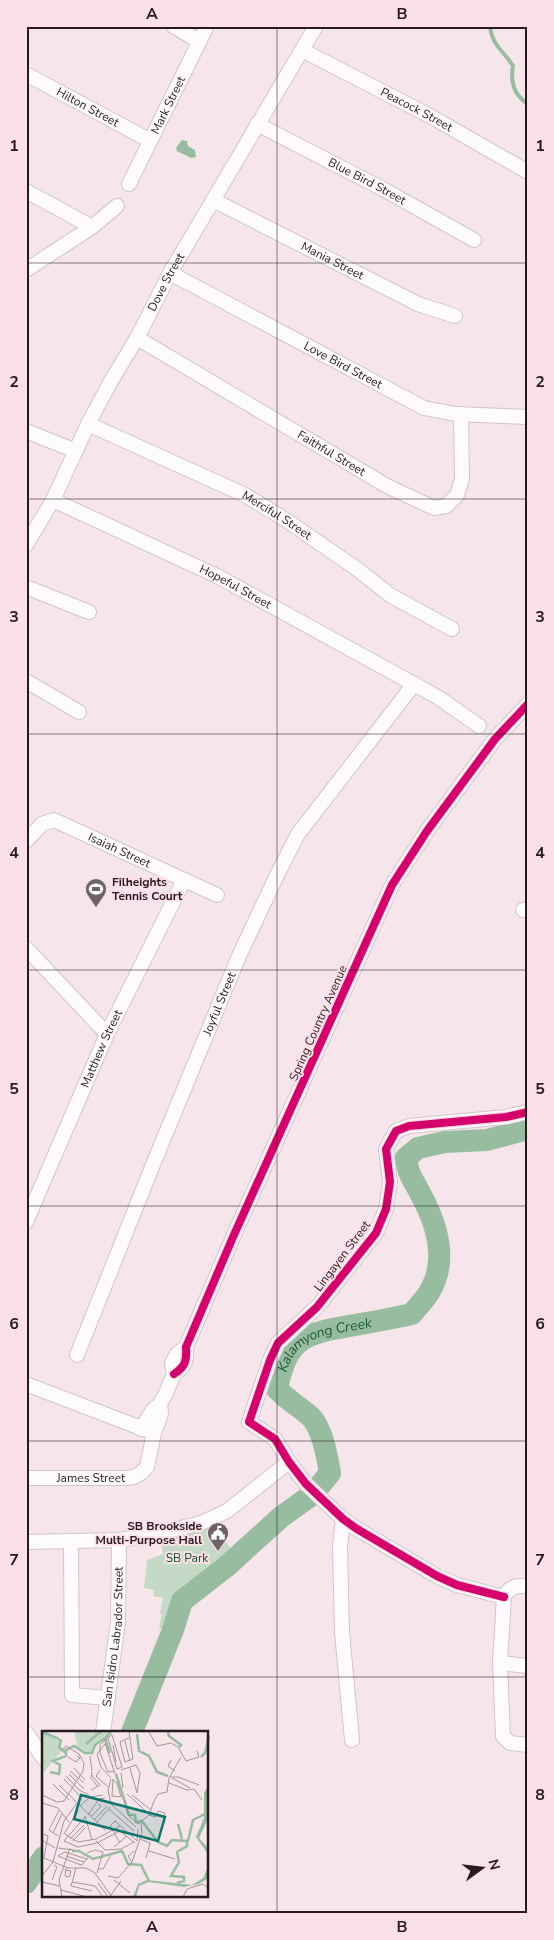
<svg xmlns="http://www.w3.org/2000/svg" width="554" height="1940" font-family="'Nunito Sans',sans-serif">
	<rect width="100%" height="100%" fill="#f6e6eb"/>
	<path fill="#c4dac7" d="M217 1527 233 1553 187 1588 176 1602 167 1630 159 1628 162 1614H160L163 1598 153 1596 154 1590 144 1588 147 1560 163 1554 161 1541 187 1533Z"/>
	<path fill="#98bc9f" d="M182 140 187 141 188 146 195 150 196 157 191 158 177 151 176 148Z"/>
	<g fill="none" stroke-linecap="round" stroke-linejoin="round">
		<path stroke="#98bc9f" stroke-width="4" d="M490 26C492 46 504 51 513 66 510 82 514 95 528 104"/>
		<g stroke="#98bc9f" stroke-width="22">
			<path id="s1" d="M132 1732 173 1630 182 1601 227 1566 281 1517 313 1494 330 1473C327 1457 323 1430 311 1417 300 1407 287 1400 277 1389 287 1336 307 1333 355 1325 374 1322 393 1318 412 1314 418 1306 427 1298 431 1289 448 1258 436 1222 420 1193 413 1179 408 1175 406 1158L418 1148 445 1142 487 1140 528 1129"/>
			<path d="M26 1883 44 1857"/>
		</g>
		<g stroke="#d2c5c9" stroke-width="16">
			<g id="minor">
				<path d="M173 26 199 41"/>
				<path id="s2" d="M302 50 430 116 528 172"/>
				<path id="s3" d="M26 74 149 140"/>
				<path id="s4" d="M257 124 383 189 474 240"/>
				<path id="s5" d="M129 184 207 26"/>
				<path d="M26 191 92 227"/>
				<path id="s6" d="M213 200 418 304 455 316"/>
				<path d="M26 270 92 227 117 206"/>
				<path id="s7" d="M170 273 424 408 455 414 528 417"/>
				<path id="s8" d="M137 338 387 486 434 508 446 506 457 495 462 479 461 414"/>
				<path id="s9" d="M88 424 245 495 286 520 357 569 390 595 452 629"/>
				<path d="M26 431 76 451"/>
				<path id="s10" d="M53 500 217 576 414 684 439 698 479 726"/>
				<path id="s11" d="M26 545 53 500 88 424 111 381 137 338 170 273 316 26"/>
				<path d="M26 587 89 612"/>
				<path d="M26 681 79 712"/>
				<path id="s12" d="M26 841 42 824 54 820 217 895"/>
				<path d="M523 910 528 909"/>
				<path d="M26 948 107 1034"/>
				<path id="s13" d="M26 1222 107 1034 184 880"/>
				<path id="s14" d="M77 1355 154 1162 239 956 278 873 298 834 414 684"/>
				<path d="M174 1374C185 1367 187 1361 186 1347L233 1237 392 885 427 831 495 739 528 704"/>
				<path d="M26 1384 154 1433"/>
				<path d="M141 1429 153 1410 160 1404 166 1393 174 1374 172 1363 177 1354 186 1347"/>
				<path id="s15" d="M26 1478H125L134 1477 141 1473 147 1467 154 1433 161 1414 160 1404"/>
				<path d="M343 1519 340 1547 342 1632 352 1740"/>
				<path d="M71 1541 72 1695 108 1698"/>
				<path d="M26 1542 119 1540 151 1535 201 1523 227 1511 289 1462"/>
				<path d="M528 1586C518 1585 508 1587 504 1597L500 1663 503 1736 510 1743 528 1745"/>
				<path d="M504 1597 457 1585 437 1576 357 1529 343 1519 306 1484 289 1462 275 1439 249 1422 270 1360 278 1343 317 1307 376 1233 386 1209 390 1182 386 1149 396 1131 409 1126 506 1117 528 1112"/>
				<path d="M500 1663 528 1666"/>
				<path id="s16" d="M103 1732 118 1622 119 1540"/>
				<path d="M27 1734 44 1759"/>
			</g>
		</g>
		<use href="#minor" stroke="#fefbfc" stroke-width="14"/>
		<g stroke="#fce0e8" stroke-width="11">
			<path id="cycleway" d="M174 1374C185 1367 187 1361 186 1347L233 1237 392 885 427 831 495 739 528 704
				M504 1597 457 1585 437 1576 357 1529 343 1519 306 1484 289 1462 275 1439 249 1422 270 1360 278 1343 317 1307 376 1233 386 1209 390 1182 386 1149 396 1131 409 1126 506 1117 528 1112"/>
		</g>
		<use href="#cycleway" stroke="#d6006c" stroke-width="8"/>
	</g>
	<path fill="none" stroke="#271b1f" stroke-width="1" stroke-opacity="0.55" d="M277 26V1914M26 263H528M26 499H528M26 734H528M26 970H528M26 1206H528M26 1441H528M26 1677H528"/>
	<defs>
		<g id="stadium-pin" transform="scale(1.125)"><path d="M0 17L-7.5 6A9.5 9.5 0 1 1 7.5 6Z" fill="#6f6266" stroke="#fce0e8"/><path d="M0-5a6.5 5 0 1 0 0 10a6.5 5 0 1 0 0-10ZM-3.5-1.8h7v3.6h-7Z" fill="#fff"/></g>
		<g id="civic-pin" transform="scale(1.125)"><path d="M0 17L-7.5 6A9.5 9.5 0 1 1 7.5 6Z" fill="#6f6266" stroke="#fce0e8"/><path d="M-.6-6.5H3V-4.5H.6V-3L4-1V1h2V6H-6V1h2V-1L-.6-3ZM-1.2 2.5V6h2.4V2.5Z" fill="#fff"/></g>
	</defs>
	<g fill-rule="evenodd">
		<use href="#stadium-pin" x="96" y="889"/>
		<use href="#civic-pin" x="218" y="1533"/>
	</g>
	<g text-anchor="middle" stroke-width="4" stroke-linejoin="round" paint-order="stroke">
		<g font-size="12" fill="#271b1f" stroke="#fce0e8">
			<text dy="4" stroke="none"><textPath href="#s5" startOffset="88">Mark Street</textPath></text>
			<text dy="4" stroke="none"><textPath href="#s3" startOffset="70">Hilton Street</textPath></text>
			<text dy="4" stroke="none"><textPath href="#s2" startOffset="129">Peacock Street</textPath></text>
			<text dy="4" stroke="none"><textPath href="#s4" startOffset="124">Blue Bird Street</textPath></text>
			<text dy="4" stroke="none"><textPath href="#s6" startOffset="134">Mania Street</textPath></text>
			<text dy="4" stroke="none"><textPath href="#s11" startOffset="298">Dove Street</textPath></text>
			<text dy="4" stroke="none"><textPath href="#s7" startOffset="196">Love Bird Street</textPath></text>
			<text dy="4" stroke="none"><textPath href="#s8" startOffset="226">Faithful Street</textPath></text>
			<text dy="4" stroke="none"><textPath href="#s9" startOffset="210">Merciful Street</textPath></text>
			<text dy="4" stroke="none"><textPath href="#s10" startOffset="202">Hopeful Street</textPath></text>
			<text dy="4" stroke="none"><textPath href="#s12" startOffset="108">Isaiah Street</textPath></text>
			<text dy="4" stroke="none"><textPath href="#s14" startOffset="379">Joyful Street</textPath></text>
			<text transform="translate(318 1023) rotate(-66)" y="4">Spring Country Avenue</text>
			<text dy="4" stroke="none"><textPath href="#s13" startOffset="189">Matthew Street</textPath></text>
			<text transform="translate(342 1256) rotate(-53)" y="4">Lingayen Street</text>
			<text dy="4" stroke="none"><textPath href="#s15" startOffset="65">James Street</textPath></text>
			<text dy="4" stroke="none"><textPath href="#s16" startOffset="96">San Isidro Labrador Street</textPath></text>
		</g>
		<g font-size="12" font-weight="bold" fill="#271b1f" stroke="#fce0e8" text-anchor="start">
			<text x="112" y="886">Filheights<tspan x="112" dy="14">Tennis Court</tspan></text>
			<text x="202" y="1530" text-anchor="end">SB Brookside<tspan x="202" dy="14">Multi-Purpose Hall</tspan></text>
		</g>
		<g font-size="12" fill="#085028" stroke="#fce0e8">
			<text x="187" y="1562">SB Park</text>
		</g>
		<g font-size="14" font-style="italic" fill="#1a5c34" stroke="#fce0e8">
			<text dy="5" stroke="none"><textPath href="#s1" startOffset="514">Kalamyong Creek</textPath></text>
		</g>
	</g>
	<g transform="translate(42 1731)">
		<rect width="166" height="166" fill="#f6e6eb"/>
		<path d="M0 1 18 11 20 20 1 42ZM33 1H68L52 13 49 22 35 16Z" fill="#c4dac7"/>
		<path d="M166 55V88L157 107 166 117V123L154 106 162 87V62ZM166 136 165 148 157 153 142 156 107 151 97 155 94 166H91L96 153 105 149 150 154 161 147Z" fill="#98bc9f"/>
		<path fill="none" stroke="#98bc9f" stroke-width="2.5" d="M0 1 15 7 19 10 17 16 24 22M126 1 127 5 139 14 137 16M95 3 97 20 107 25 115 41 126 45M44 13 58 1H56M68 22 63 7 69 1M159 26 163 22 167 5M8 41 17 43 18 34 11 30 24 25V19L32 15 43 22H50L53 14 63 7M74 43 82 68M82 68 87 84H93L94 91 100 90 116 111 125 115 130 109 145 110V115L135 121 137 131 129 145 142 146V150L135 152M136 93 140 108M146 110 151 89 163 83M30 120H37L51 128 80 120 86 133 99 134 107 150"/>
		<path fill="none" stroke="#a39599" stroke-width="1" d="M87 1 91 28 83 31 78 11 87 7M107 1 115 15 129 12 136 16 144 30 157 26 155 20M66 7 75 38 80 36 70 4 68 5 58 14V22L66 41 72 40M83 10 88 30M63 12 73 43M63 13 55 23 59 36 69 47M71 14 74 31M21 19 24 15 37 23 42 32 41 40 22 70M48 25 50 40M26 26 34 31 38 27 35 25M129 29 126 35 133 40M32 37 43 49M88 37 95 62M58 39 54 45 66 56M79 39 94 34 98 42 95 62M28 40 42 52M50 41 49 47 56 56M79 42 81 57M27 43 42 58M24 45 37 59 47 64M128 46H136L157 54M130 47 148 57M22 48 38 65M69 48 66 59 69 73 94 96M70 48 71 49 75 52 79 66 70 65 71 49M127 52 145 59 152 58 160 69M11 53 27 69M17 54 64 100M49 59 58 54 49 43M85 63 107 83M0 64 15 71 22 70M90 64 109 79M82 68 86 84 96 93 107 84M0 72 16 77 27 91M38 75 48 66 61 64M67 78 92 100M46 84 57 68 63 67M43 85 50 109M110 85 107 84 112 70 116 63 125 61 127 47 139 26M110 85 114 86 116 80 123 82 122 85M43 86 22 110 36 116 55 112 78 100 93 112M49 86 59 75 56 73M52 89 65 75M74 89 68 95 78 112M73 90 95 110 96 98M55 91 68 76M11 102 20 83M0 103 6 105 2 127 26 137H44L53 142 70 166M22 103 36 80M23 103 36 111 54 108 78 95M16 105 7 99 17 79M28 108 42 94M98 108 108 112 104 127M0 109 13 117M31 110 43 97M54 110 63 119 79 118 92 111M72 116 85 105M16 117 31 119M107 120 133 128M45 122 53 119 61 121 55 142M24 125 42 131M45 128 23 121 16 125 39 134H40L42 131 46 127M11 131 22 90 35 72M90 131 86 125 92 120M34 137 29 155 50 160M56 138H61L69 124M24 139 29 140 27 146 23 145 24 137M0 145 11 131M66 145 76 147 90 131 100 102 99 92M10 149 15 136 12 134M72 149 88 162M0 151 18 155M30 151 53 155 61 166M56 152 66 166M19 159 45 166M68 165 79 150M20 166 17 149 28 117M141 166 145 158 161 153 167 158"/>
		<path fill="#0f766e" fill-opacity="0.15" stroke="#0f766e" stroke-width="2.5" d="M39 64 123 86 116 110 32 88Z"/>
		<rect width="166" height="166" fill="none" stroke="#271b1f" stroke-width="2.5"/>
	</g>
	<rect width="554" height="1940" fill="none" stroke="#fce0e8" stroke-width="55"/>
	<g transform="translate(482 1868) rotate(75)" stroke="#fce0e8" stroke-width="4" paint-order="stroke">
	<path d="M0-4L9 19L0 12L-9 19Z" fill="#271b1f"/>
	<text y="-8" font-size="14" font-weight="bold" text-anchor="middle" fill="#271b1f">N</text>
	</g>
	<rect x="28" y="28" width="498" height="1884" fill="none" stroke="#271b1f" stroke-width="2"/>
	<g font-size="16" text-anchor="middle" font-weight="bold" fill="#271b1f">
		<text x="152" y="19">A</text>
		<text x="402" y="19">B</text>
		<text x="14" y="151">1</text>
		<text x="540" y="151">1</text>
		<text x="14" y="387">2</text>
		<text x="540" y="387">2</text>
		<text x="14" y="622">3</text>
		<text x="540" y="622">3</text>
		<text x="14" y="858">4</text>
		<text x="540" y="858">4</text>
		<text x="14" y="1094">5</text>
		<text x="540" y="1094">5</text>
		<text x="14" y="1329">6</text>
		<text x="540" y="1329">6</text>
		<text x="14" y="1565">7</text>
		<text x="540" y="1565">7</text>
		<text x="14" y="1800">8</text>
		<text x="540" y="1800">8</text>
		<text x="152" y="1932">A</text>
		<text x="402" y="1932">B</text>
	</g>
</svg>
